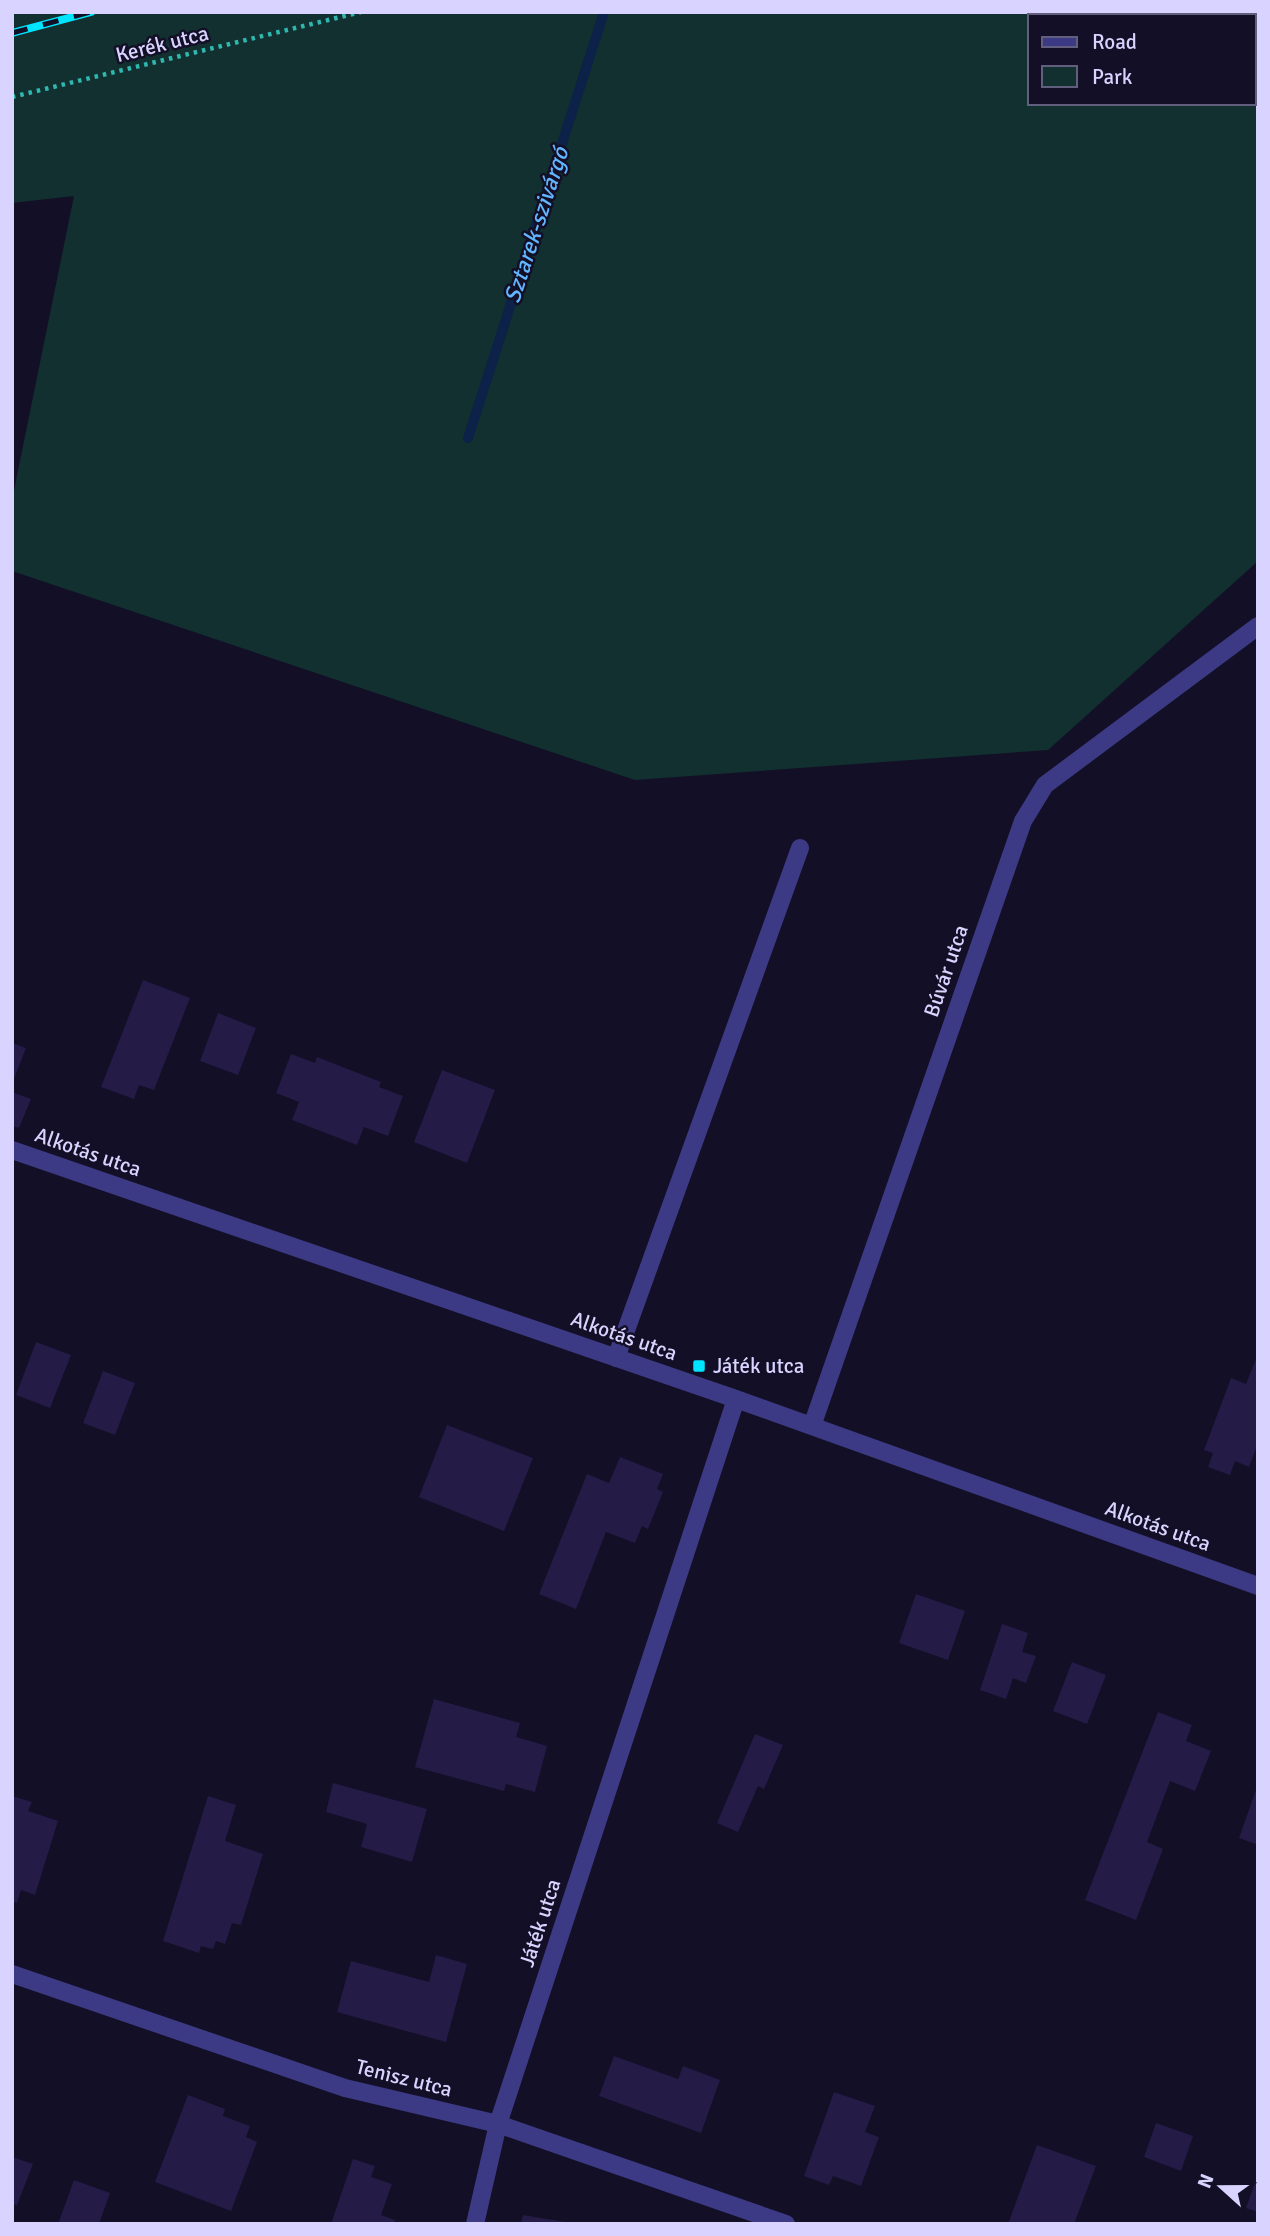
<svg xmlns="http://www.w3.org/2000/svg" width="1270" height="2236" font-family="Signika,sans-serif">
	<rect width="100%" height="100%" fill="#130f26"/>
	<path fill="#12302f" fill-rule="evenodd" d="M12 12H1258V561L1048 750 635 780 12 571V500L74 196 12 203ZM1030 16H1254V103H1030Z"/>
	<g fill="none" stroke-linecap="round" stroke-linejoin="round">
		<path stroke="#0c2248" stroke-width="10" d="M468 438 604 12"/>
	</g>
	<path fill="#241b47" d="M143 980 190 998 154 1090 139 1085 134 1099 101 1087Z
		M218 1013 256 1028 238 1075 200 1061Z
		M12 1043 26 1048 12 1084Z
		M291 1054 315 1063 317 1057 381 1082 379 1087 403 1096 388 1136 364 1127 357 1145 292 1120 299 1102 276 1093Z
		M442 1070 495 1090 467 1163 414 1142Z
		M12 1092 31 1099 19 1128 12 1126Z
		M36 1342 71 1355 50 1408 16 1395Z
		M1258 1354V1443L1249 1467 1235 1461 1230 1475 1208 1467 1213 1453 1204 1450 1231 1378 1246 1384Z
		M103 1371 135 1383 115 1435 83 1423Z
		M447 1425 533 1458 504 1531 419 1497Z
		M620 1457 663 1474 657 1489 663 1492 648 1529 642 1526 635 1543 606 1532 576 1609 539 1594 587 1474 609 1483Z
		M916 1594 965 1611 948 1660 899 1643Z
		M1002 1624 1028 1633 1022 1652 1036 1656 1026 1683 1013 1678 1006 1699 980 1690Z
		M1072 1662 1106 1675 1087 1724 1053 1711Z
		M434 1699 520 1723 516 1737 547 1746 535 1792 506 1784 504 1791 415 1767Z
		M1158 1712 1192 1725 1186 1741 1211 1751 1195 1791 1170 1781 1147 1842 1163 1849 1136 1920 1085 1900Z
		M755 1734 783 1745 764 1789 758 1786 738 1832 717 1823Z
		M333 1783 427 1809 412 1862 361 1847 367 1824 326 1812Z
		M1257 1787H1258V1845L1239 1838Z
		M12 1796 32 1802 28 1811 58 1821 35 1895 21 1890 17 1903 12 1901Z
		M208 1796 236 1805 225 1841 263 1854 241 1925 232 1923 225 1944 216 1941 213 1949 201 1946 199 1953 163 1941Z
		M436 1955 467 1964 446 2042 337 2012 351 1961 429 1982Z
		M614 2056 678 2079 683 2066 720 2080 701 2133 599 2096Z
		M834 2092 875 2106 865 2132 879 2137 861 2186 833 2176 829 2185 804 2176Z
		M188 2095 225 2109 223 2116 250 2126 246 2137 257 2142 231 2211 155 2182Z
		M1156 2123 1193 2136 1181 2171 1144 2157Z
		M1037 2145 1096 2166 1074 2224H1008Z
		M12 2157 33 2164 17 2205 12 2204Z
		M353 2159 375 2166 371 2177 392 2184 381 2215 395 2220 394 2224H331Z
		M1257 2177H1258V2212L1246 2208Z
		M74 2180 110 2193 99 2224H58Z
		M523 2215 565 2222 564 2224H521Z"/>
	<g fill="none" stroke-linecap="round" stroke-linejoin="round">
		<path stroke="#2fb8b0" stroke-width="4.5" stroke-dasharray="3.5 5" stroke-linecap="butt" d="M12 97 361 12"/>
		<path stroke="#3d3a85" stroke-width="18" d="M12 1150 736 1399 1258 1586
			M616 1358 800 848
			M812 1426 1023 821 1045 785 1258 626
			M12 1974 345 2088 498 2124 786 2224
			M475 2224 498 2124 736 1399"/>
		<g stroke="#00e5ff" stroke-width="8">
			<path id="rail" d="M12 33 91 12"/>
		</g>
		<use href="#rail" stroke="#130f26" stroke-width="5" stroke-dasharray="16" stroke-linecap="butt"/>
	</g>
	<rect fill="#00e5ff" stroke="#130f26" stroke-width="2.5" x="692" y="1359" width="14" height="14" rx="3.5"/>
	<g text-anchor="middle" stroke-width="5" stroke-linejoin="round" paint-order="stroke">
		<g font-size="21" fill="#d9d4ff" stroke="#130f26">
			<text transform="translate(162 44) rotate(-14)" y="7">Kerék utca</text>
			<text transform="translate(946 971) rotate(-71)" y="7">Búvár utca</text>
			<text transform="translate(88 1152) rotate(19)" y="7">Alkotás utca</text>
			<text transform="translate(624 1336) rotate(19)" y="7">Alkotás utca</text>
			<text transform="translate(1158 1526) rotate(20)" y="7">Alkotás utca</text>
			<text transform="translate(540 1923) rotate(-72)" y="7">Játék utca</text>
			<text transform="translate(404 2078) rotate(14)" y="7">Tenisz utca</text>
		</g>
		<g font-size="21" fill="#d9d4ff" stroke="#130f26" text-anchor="start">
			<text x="713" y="1373">Játék utca</text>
		</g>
		<g font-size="23" font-style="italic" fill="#62b6ff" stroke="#130f26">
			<text transform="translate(536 225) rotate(-72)" y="8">Sztarek-szivárgó</text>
		</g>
	</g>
	<rect width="1270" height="2236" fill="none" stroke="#d9d4ff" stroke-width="28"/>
	<rect x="1028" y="14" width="228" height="91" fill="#130f26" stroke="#625e7d" stroke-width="2"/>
	<rect x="1042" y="37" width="35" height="10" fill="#3d3a85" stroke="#625e7d" stroke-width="2"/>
	<text x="1092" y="49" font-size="21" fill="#d9d4ff">Road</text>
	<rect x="1042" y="66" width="35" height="21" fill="#12302f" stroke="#625e7d" stroke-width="2"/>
	<text x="1092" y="84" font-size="21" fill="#d9d4ff">Park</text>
	<g transform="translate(1221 2187) rotate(291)" stroke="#130f26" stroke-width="5" paint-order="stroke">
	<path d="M0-5L12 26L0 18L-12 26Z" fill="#d9d4ff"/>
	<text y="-10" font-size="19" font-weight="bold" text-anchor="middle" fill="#d9d4ff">N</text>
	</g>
</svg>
